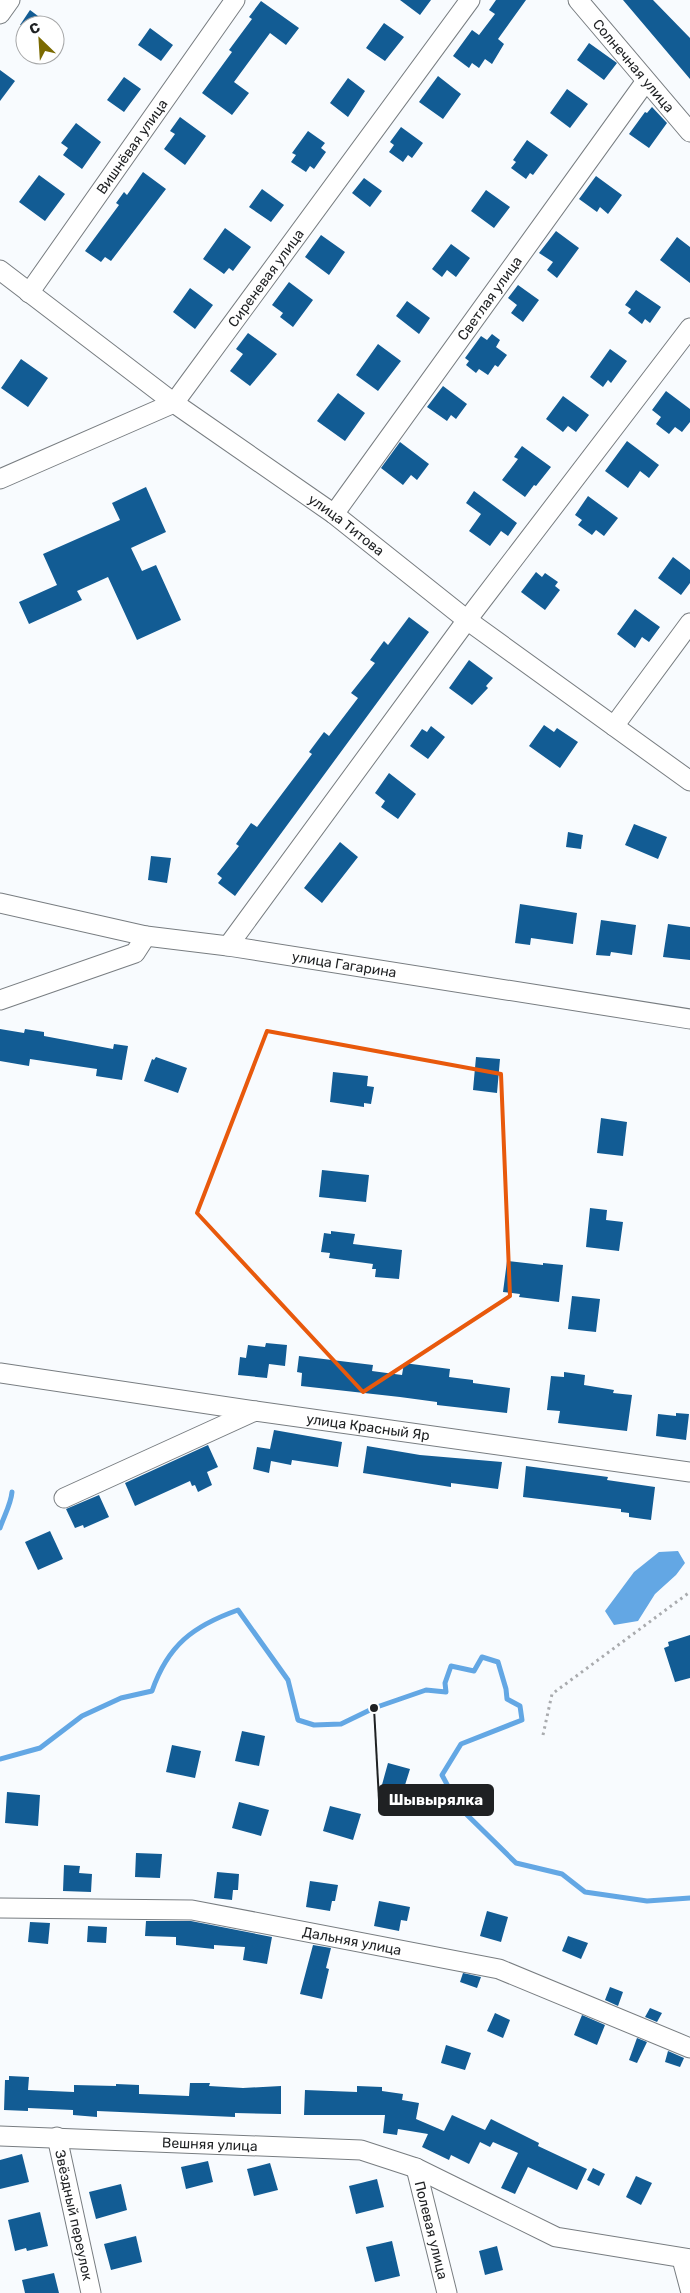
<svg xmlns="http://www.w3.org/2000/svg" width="690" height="2293" font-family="Rubik,sans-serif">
	<rect width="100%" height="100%" fill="#f8fbfe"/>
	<path fill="#63a7e4" d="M678 1551 685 1563 676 1575 655 1594 638 1621 614 1625 605 1611 634 1572 659 1552Z"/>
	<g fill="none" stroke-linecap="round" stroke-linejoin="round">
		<path stroke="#63a7e4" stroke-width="5" d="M0 1528C4 1516 11 1504 12 1492
			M0 1759 40 1748 82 1716 121 1698 152 1691C168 1645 193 1626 238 1610L288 1680 298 1720 314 1725 341 1724 374 1708 426 1690 446 1692 445 1683 451 1666 474 1671 482 1657 498 1662 506 1689 507 1699 520 1706 522 1720 461 1744 442 1775 459 1807 516 1863 562 1874 585 1892 647 1901 690 1898"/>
	</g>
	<path fill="#125c94" d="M400 0H431L420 15Z
		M496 0H526L498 39 504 44 492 64 485 59 479 68 472 63 469 68 453 56 472 30 479 35 495 14 489 10Z
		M623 0H653L690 38V79Z
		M261 1 299 28 286 45 270 33 234 82 249 93 232 115 202 93 232 52 229 50 252 19 249 17Z
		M30 10 50 25H20Z
		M384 23 404 37 385 61 366 48Z
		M150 28 173 45 161 61 138 45Z
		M589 43 617 63 604 80 577 60Z
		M0 70 15 81 0 101Z
		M438 76 461 94 443 119 419 102Z
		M124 77 141 89 124 112 107 100Z
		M348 78 365 91 348 117 330 103Z
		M567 89 588 104 570 128 550 113Z
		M652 107 667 123 649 148 629 134 645 112 647 113Z
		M180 117 206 136 185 165 164 149 175 134 170 131Z
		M76 123 101 142 82 169 63 155 68 148 61 143Z
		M401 127 423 143 412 158 408 155 403 162 389 152 394 145 390 142Z
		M308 131 325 143 321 148 326 152 314 169 310 166 306 172 291 162 296 155 292 153Z
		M527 140 548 155 533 175 530 173 526 179 511 168 516 162 513 160Z
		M143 172 166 189 111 261 105 257 101 262 85 251 119 205 116 203 124 192 127 195Z
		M39 175 65 194 45 221 19 202Z
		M596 176 622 195 608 214 600 207 597 212 579 199Z
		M364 178 382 191 370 207 352 193Z
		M262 189 284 205 271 222 249 207Z
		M486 190 510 207 494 228 471 211Z
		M225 228 251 247 233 271 229 268 224 274 203 259Z
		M556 231 579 248 557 278 547 270 553 262 539 253Z
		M321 235 345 252 329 275 305 257Z
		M677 237 690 247V283L660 260Z
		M451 244 470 258 456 277 447 270 442 277 432 269Z
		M289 282 313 300 293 327 280 317 283 313 272 305Z
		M518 285 539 300 523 322 511 313 517 305 508 298Z
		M190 288 213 305 195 329 173 312Z
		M636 290 661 307 650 323 645 319 642 324 628 313 631 309 625 305Z
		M407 301 430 318 419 334 396 316Z
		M248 333 277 354 250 386 230 371 243 354 236 349Z
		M492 334 500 340 496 347 507 355 498 367 495 365 488 375 479 369 476 373 466 365 469 361 465 358 481 336 487 340Z
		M378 344 401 361 378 391 356 375Z
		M610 349 627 361 611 383 608 380 603 387 590 377Z
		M21 359 48 378 28 407 1 388Z
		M443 386 467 404 456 419 451 415 447 421 427 407Z
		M666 391 690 409V422L682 432 675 427 669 434 656 424 661 417 652 410Z
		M338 393 365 413 345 441 317 421Z
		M563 396 589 415 576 432 568 426 563 432 546 419Z
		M627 441 659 465 649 478 640 471 628 488 605 471Z
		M400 442 429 464 417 480 411 475 403 485 381 468Z
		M522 446 551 467 536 486 534 485 525 497 502 480 518 459 514 457Z
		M146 487 166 532 131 548 142 571 156 565 181 620 137 640 108 577 77 591 82 600 29 624 19 602 57 585 43 554 120 520 112 503Z
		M474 491 517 523 508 536 501 531 490 546 469 531 481 514 466 503Z
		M588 496 618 518 604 536 596 530 592 535 578 525 582 520 575 515Z
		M673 557 690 570V583L681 595 658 578Z
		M536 572 542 577 545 573 558 582 555 586 560 590 545 610 521 592Z
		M635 609 660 627 649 642 642 637 635 648 617 634Z
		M409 617 429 632 235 896 218 883 222 878 217 874 239 846 236 844 251 823 257 827 312 754 309 752 324 732 329 736 358 698 351 693 375 663 370 660 384 641 388 645Z
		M469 660 493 678 486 686 488 688 472 705 449 688Z
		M544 725 554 732 557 728 578 742 560 768 529 746Z
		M431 726 445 737 428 759 410 746 422 729 427 732Z
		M389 773 416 794 398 819 381 807 385 801 375 793Z
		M634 824 667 837 658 859 625 845Z
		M568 832 583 835 581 849 566 847Z
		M340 842 358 857 322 903 304 888Z
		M151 856 171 858 167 883 148 880Z
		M520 904 577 913 573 944 531 938 530 945 515 943Z
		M601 920 636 925 632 955 611 952 610 956 596 955Z
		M668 924 690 927V960L663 957Z
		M0 1029 24 1033 25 1029 44 1032V1036L113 1049 114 1044 128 1046 122 1080 96 1076 97 1069 30 1059 29 1066 0 1061Z
		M156 1057 187 1068 178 1093 144 1081 152 1059 154 1060Z
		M476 1057 500 1059 497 1093 473 1090Z
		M333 1072 368 1076 367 1086 374 1087 371 1104 364 1103V1107L330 1102Z
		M601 1118 627 1122 623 1156 597 1153Z
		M322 1170 369 1175 366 1202 319 1197Z
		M590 1208 607 1210 606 1220 623 1222 619 1251 586 1247Z
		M331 1231 355 1234 353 1244 402 1250 399 1279 375 1277 376 1269H372L373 1264 329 1258 330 1253 321 1252 324 1233 331 1234Z
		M507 1261 543 1265V1263L563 1265 559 1302 519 1297 520 1294 503 1292Z
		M572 1296 600 1299 596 1332 568 1329Z
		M266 1343 287 1345 285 1366 269 1364 267 1378 238 1375 240 1357 246 1358 248 1345 265 1347Z
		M299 1356 373 1365 372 1371 402 1375 404 1363 450 1369 449 1377 473 1380V1383L510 1388 507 1413 437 1405V1402L400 1397 301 1386 302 1373 297 1372Z
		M564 1372 585 1375 584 1385 614 1390 613 1393 632 1395 627 1431 558 1423 560 1411 547 1410 551 1376 564 1377Z
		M676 1413 689 1414 686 1440 656 1436 658 1414 676 1416Z
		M274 1430 342 1442 338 1467 292 1460 291 1465 271 1461 269 1473 253 1469 257 1447 270 1449Z
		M208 1445 218 1467 207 1472 212 1485 198 1492 195 1485 192 1486 190 1481 135 1506 125 1483Z
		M367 1446 420 1455 502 1462 498 1489 451 1483V1487L363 1473Z
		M526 1466 608 1477 607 1480 655 1487 651 1520 629 1517V1513L621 1512V1509L523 1497Z
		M99 1495 109 1517 84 1528 83 1525 75 1528 66 1509Z
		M50 1531 63 1559 38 1570 25 1542Z
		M690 1635V1678L675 1682 664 1648 669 1646 668 1642Z
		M242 1731 265 1736 259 1766 235 1761Z
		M172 1745 201 1751 195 1778 166 1772Z
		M388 1763 410 1769 401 1798 380 1792Z
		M7 1792 40 1795 38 1826 5 1823Z
		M239 1802 269 1810 261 1836 232 1828Z
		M330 1806 361 1814 353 1840 323 1831Z
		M136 1853 162 1854 160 1878 135 1877Z
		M64 1865 80 1866 79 1873 92 1874 91 1892 63 1891Z
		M217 1872 239 1874 238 1890H233L232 1900 214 1898Z
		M310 1881 338 1885 335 1901H332L330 1911 306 1907Z
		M379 1901 410 1907 407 1921 401 1920 399 1931 374 1926Z
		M487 1911 508 1917 501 1942 480 1936Z
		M146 1921H191L272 1937 267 1964 243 1960 245 1947 214 1945V1949L176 1945V1937L145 1936Z
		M30 1922 50 1923 48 1944 28 1942Z
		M88 1926 107 1927 106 1943 87 1942Z
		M568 1936 588 1943 581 1959 562 1951Z
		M313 1945 331 1948 326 1968 329 1969 322 1999 300 1994Z
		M463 1973 481 1977 477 1988 460 1982Z
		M610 1987 623 1992 618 2006 605 2000Z
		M650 2008 662 2013 657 2022 645 2017Z
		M495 2013 510 2020 503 2038 487 2031Z
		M582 2015 605 2025 597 2045 574 2035Z
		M637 2038 647 2042 637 2063 629 2060Z
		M446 2045 471 2053 465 2070 441 2063Z
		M668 2051 684 2058 680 2067 665 2062Z
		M9 2076 29 2077 28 2090 74 2092V2085L116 2086V2084L139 2085V2094L189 2096 190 2083H210L209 2086 243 2088 281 2086V2114L235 2113V2117L97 2111V2117L73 2115V2110L28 2108V2111L4 2110 5 2080H9Z
		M357 2086 382 2087V2091L403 2094 402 2100 419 2103 416 2119 444 2131 452 2115 485 2130 491 2119 539 2143 538 2146 587 2169 577 2190 528 2167 515 2194 501 2188 518 2153 493 2142 490 2147 480 2142 469 2164 451 2155 449 2160 422 2147 428 2134 398 2129 397 2135 383 2133 385 2115H304L305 2090 357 2092Z
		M22 2154 29 2182 0 2189V2160Z
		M208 2161 213 2182 186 2189 181 2167Z
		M270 2163 278 2190 254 2196 247 2169Z
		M593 2168 605 2174 599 2186 587 2180Z
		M636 2176 652 2183 641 2205 626 2197Z
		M377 2179 384 2207 356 2214 349 2186Z
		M121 2184 127 2210 96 2219 89 2192Z
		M40 2212 48 2246 27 2251 26 2248 15 2251 8 2220Z
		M136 2236 142 2262 111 2270 104 2244Z
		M392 2241 400 2276 375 2282 366 2247Z
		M497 2246 503 2270 485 2275 479 2251Z
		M54 2273 59 2293H25L22 2280Z"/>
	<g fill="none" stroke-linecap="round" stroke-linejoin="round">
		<g stroke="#787d81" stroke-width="21">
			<g id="street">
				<path id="s1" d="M578 0 690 132"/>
				<path d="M0 14 10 0"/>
				<path id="s2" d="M0 270 174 403 334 514 467 620 690 781"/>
				<path id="s3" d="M29 293 235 0"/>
				<path id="s4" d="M0 479 174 403 470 0"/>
				<path id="s5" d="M334 514 646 81"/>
				<path d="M614 726 690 623"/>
				<path id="s6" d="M0 903 146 936 228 946 690 1019"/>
				<path d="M228 946 467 620 690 328"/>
				<path d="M0 1000 135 953 146 936"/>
				<path d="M0 1373 255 1411"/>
				<path id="s7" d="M64 1498 255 1411 690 1472"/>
				<path id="s8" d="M0 1908 192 1910 499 1969 690 2048"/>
				<path id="s9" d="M0 2136 361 2150 416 2168 556 2237 690 2259"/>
				<path id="s10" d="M57 2137 91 2293"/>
				<path id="s11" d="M416 2168 447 2293"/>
				<path d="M682 2259 690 2289"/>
			</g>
		</g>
		<path stroke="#a9abae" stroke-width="3" stroke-dasharray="2.5 4" stroke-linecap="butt" d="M543 1735 552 1694 690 1592"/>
		<use href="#street" stroke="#fff" stroke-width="19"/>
	</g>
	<path fill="none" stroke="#e8590c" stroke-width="4" stroke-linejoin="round" d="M267 1031 501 1074 510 1296 363 1392 197 1213Z"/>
	<g text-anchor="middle" stroke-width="5" stroke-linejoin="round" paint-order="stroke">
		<g font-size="14" fill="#1f2123" stroke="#fff">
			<text dy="5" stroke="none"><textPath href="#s1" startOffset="86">Солнечная улица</textPath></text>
			<text dy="5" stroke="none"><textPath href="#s3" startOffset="179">Вишнёвая улица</textPath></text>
			<text dy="5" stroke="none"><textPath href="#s4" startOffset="345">Сиреневая улица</textPath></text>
			<text dy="5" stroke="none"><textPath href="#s5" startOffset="266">Светлая улица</textPath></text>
			<text dy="5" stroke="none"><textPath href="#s2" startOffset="430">улица Титова</textPath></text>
			<text dy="5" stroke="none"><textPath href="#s6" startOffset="350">улица Гагарина</textPath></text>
			<text dy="5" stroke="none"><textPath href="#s7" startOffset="324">улица Красный Яр</textPath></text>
			<text dy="5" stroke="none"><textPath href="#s8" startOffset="355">Дальняя улица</textPath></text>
			<text dy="5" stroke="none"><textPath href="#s9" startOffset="210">Вешняя улица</textPath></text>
			<text dy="5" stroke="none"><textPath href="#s10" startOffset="80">Звёздный переулок</textPath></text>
			<text dy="5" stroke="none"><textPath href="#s11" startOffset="64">Полевая улица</textPath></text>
		</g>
	</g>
	<path fill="none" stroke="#1f2123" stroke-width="2" d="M374 1708L379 1800"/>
	<circle fill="#1f2123" stroke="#fff" stroke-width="2" cx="374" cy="1708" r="5"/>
	<rect fill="#1f2123" stroke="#1f2123" stroke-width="2" x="379" y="1785" width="114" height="30" rx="5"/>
	<g font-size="15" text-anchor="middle" font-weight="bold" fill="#fff">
		<text x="436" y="1805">Шывырялка</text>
	</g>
	<g transform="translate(40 40) rotate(335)"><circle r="24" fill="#ffffff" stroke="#a5a6a7"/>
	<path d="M0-4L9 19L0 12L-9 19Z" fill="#7b6a01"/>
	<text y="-8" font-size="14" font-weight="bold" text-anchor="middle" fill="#1f2123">С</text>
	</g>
</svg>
